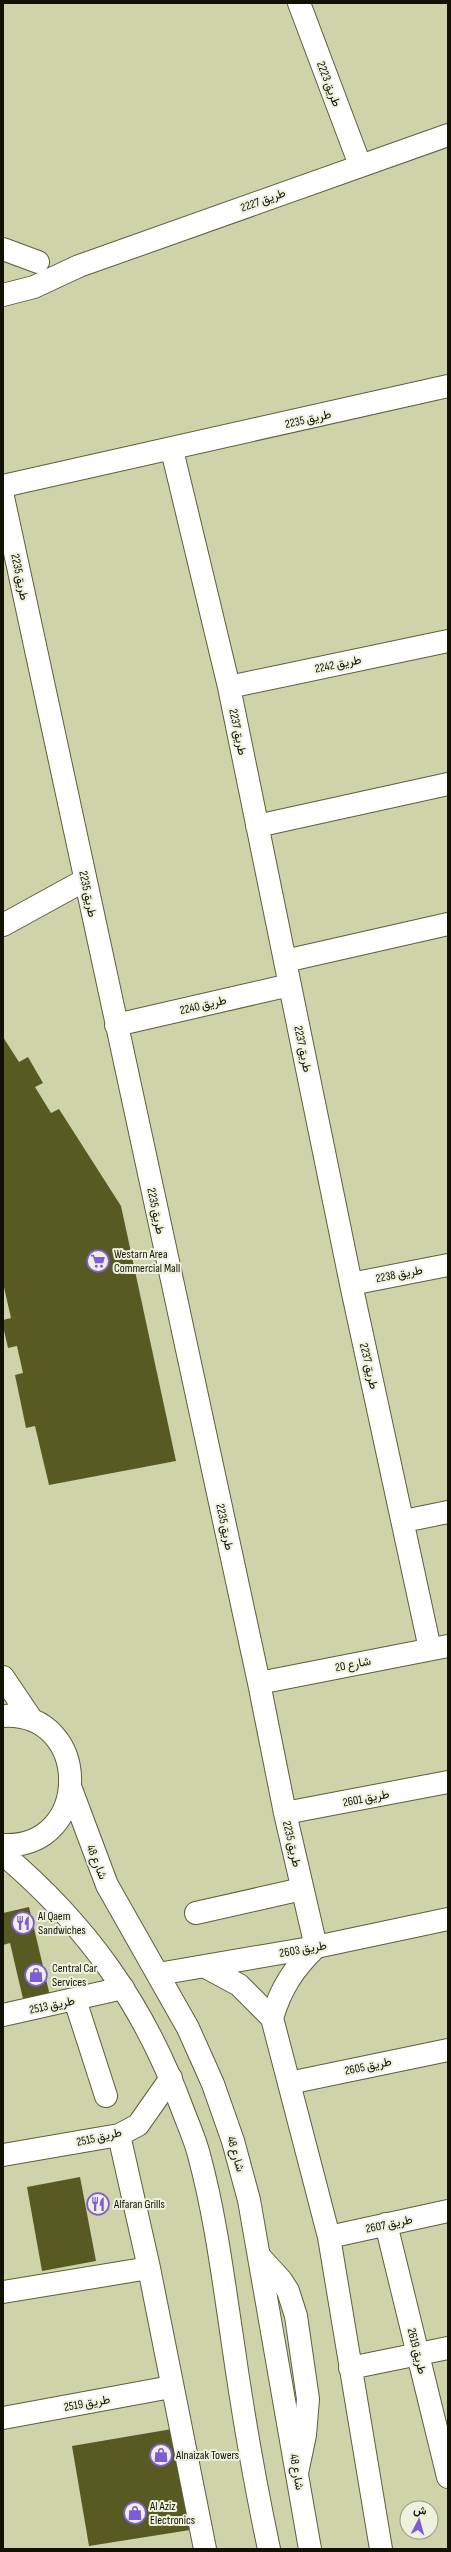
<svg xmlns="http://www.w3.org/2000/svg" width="451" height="2552" font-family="'Sofia Sans Condensed',Vazirmatn,sans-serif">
	<rect width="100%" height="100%" fill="#ced3aa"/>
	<path fill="#575b22" d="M3 1037 19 1062 28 1057 43 1083 35 1087 51 1113 59 1109 121 1206 176 1461 49 1485 35 1426 26 1428 15 1375 23 1373 17 1346 8 1348 3 1326V1320L11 1318 3 1283Z
		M29 1907 50 1996 24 2003 10 1943 3 1945V1913Z
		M80 2177 96 2261 42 2271 27 2187Z
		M172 2429 190 2530 89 2546 72 2446Z"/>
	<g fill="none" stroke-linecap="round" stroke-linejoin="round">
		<g stroke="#5c603b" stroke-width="24">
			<path id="lane" d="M3 925 85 880
				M196 1913 302 1889
				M260 2257 281 2280 288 2291 296 2316 308 2399 305 2435 297 2473"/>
		</g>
		<g stroke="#5c603b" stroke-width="24">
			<path id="street" d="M299 3 360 165
				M3 295 34 287 79 266 448 135
				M172 450 229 687 351 1284 430 1649
				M3 486 448 386
				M3 497 259 1683 285 1813 316 1947
				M229 687 448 641
				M257 826 448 784
				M285 961 448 924
				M116 1025 290 985
				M351 1284 448 1265
				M404 1521 448 1512
				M259 1683 448 1646
				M285 1813 448 1782
				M204 1966 239 1985 272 2018 329 2237 381 2549
				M158 1974 316 1947 448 1919
				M75 2000 106 2096
				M3 2015 123 1988
				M272 2018C281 1988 294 1968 316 1947
				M289 2083 448 2050
				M119 2135 149 2268 205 2549
				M3 2155 119 2135 138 2125 171 2078
				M386 2224 448 2477
				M329 2237 448 2211
				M3 2292 149 2268
				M350 2368 448 2348
				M3 2418 171 2387"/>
		</g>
		<g stroke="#5c603b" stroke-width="24">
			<path id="secondary" d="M3 249 38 262
				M3 1677 32 1720
				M3 1716C92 1711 93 1849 3 1845
				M71 1789 107 1885 188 2028 213 2084 233 2141 249 2200 310 2549
				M3 1854C87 1925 144 2005 182 2108 188 2124 195 2139 199 2155 215 2214 223 2277 232 2337 242 2408 254 2479 269 2549"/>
		</g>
		<use href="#lane" stroke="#fff" stroke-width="22"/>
		<use href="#street" stroke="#fff" stroke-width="22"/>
		<use href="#secondary" stroke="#fff" stroke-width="22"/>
	</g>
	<defs>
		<g id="supermarket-ring" transform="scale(1.15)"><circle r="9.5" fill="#eef1dd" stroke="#7f5cd6" stroke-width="1.5"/><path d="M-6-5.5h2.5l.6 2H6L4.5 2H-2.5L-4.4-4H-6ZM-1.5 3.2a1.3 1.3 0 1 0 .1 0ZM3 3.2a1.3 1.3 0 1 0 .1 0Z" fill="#7f5cd6"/></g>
		<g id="restaurant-ring" transform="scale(1.15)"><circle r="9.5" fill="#eef1dd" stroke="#7f5cd6" stroke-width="1.5"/><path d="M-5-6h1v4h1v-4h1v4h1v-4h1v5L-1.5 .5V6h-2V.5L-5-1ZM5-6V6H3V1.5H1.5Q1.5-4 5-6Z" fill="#7f5cd6"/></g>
		<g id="shop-ring" transform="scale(1.15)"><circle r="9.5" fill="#eef1dd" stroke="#7f5cd6" stroke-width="1.5"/><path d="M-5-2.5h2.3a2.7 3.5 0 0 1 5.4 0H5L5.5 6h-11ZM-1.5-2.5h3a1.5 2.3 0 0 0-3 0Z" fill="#7f5cd6"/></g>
	</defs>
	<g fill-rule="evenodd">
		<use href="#supermarket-ring" x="98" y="1261"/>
		<use href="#restaurant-ring" x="23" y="1923"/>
		<use href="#shop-ring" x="36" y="1975"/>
		<use href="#restaurant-ring" x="98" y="2204"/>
		<use href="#shop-ring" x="161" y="2455"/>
		<use href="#shop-ring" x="135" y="2513"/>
	</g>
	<g text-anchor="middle" stroke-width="4" stroke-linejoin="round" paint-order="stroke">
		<g font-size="12" fill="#111204" stroke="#eef1dd">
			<text transform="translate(329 84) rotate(69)" y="4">طريق 2223</text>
			<text transform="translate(263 200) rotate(-20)" y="4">طريق 2227</text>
			<text transform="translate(308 419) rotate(-13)" y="4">طريق 2235</text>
			<text transform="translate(20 577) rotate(78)" y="4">طريق 2235</text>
			<text transform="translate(338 664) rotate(-12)" y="4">طريق 2242</text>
			<text transform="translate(238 732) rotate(78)" y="4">طريق 2237</text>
			<text transform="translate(88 894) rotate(78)" y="4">طريق 2235</text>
			<text transform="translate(203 1005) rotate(-13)" y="4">طريق 2240</text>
			<text transform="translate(303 1049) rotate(78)" y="4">طريق 2237</text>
			<text transform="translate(156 1211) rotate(78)" y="4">طريق 2235</text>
			<text transform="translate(399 1274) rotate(-11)" y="4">طريق 2238</text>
			<text transform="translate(369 1366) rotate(77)" y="4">طريق 2237</text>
			<text transform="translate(225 1527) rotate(78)" y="4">طريق 2235</text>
			<text transform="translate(353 1664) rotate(-11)" y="4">شارع 20</text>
			<text transform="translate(366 1798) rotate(-11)" y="4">طريق 2601</text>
			<text transform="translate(292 1844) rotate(77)" y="4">طريق 2235</text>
			<text transform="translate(97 1862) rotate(68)" y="4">شارع 48</text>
			<text transform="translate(303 1949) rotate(-10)" y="4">طريق 2603</text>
			<text transform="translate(52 2005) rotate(-12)" y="4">طريق 2513</text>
			<text transform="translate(368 2066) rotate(-12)" y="4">طريق 2605</text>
			<text transform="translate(99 2137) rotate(-13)" y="4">طريق 2515</text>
			<text transform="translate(236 2154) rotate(74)" y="4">شارع 48</text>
			<text transform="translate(389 2224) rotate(-12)" y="4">طريق 2607</text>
			<text transform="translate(417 2351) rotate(76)" y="4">طريق 2619</text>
			<text transform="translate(87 2403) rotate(-10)" y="4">طريق 2519</text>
			<text transform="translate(297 2472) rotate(80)" y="4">شارع 48</text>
		</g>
		<g font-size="12" fill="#111204" stroke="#eef1dd" text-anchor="start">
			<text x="114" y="1258">Westarn Area<tspan x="114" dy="14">Commercial Mall</tspan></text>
			<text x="38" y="1920">Al Qaem<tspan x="38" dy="14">Sandwiches</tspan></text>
			<text x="52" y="1972">Central Car<tspan x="52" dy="14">Services</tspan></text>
			<text x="114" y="2208">Alfaran Grills</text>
			<text x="176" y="2459">Alnaizak Towers</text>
			<text x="150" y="2510">Al Aziz<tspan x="150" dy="14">Electronics</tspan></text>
		</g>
	</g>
	<rect width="451" height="2552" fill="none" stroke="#111204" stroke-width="8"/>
	<g transform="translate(419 2520) rotate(6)"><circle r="19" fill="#eef1dd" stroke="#969886"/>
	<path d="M0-3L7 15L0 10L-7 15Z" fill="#7f5cd6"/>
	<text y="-6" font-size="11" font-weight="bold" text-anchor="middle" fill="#111204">ش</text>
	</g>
</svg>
